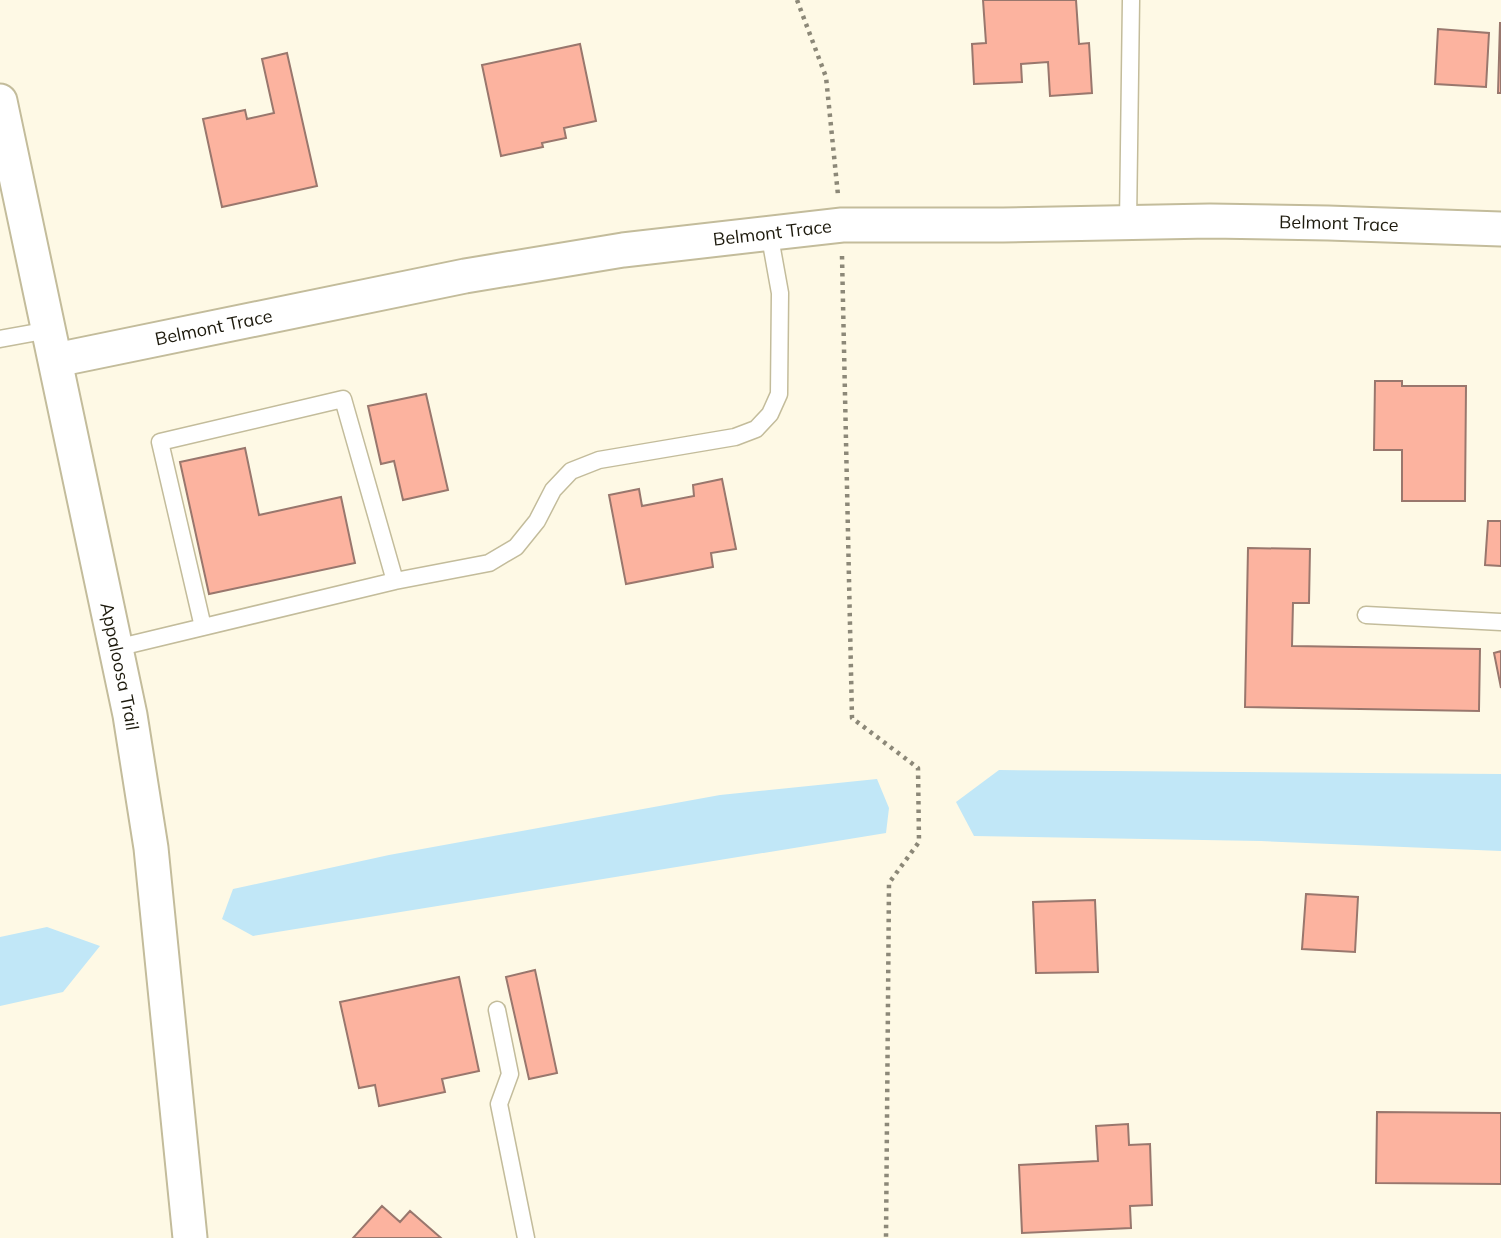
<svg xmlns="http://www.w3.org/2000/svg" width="1501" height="1238" font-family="Mulish,sans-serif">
	<rect width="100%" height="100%" fill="#fef9e5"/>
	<path fill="#c1e7f7" d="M999 770 1501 774V851L1261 841 974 836 956 802Z
		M877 779 889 808 886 833 253 936 222 919 233 889 389 855 720 795Z
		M47 927 100 946 63 992 0 1006V937Z"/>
	<path fill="#fcb39f" stroke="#99776d" stroke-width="2" d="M983 0H1076L1079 44 1089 43 1092 93 1050 96 1048 62 1021 64 1022 82 974 84 972 44 986 43Z
		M1500 23H1501V93H1498Z
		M1438 29 1489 33 1486 87 1435 84Z
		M580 44 596 121 564 128 566 138 542 143 543 147 501 156 482 65Z
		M287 53 317 186 222 207 203 119 245 110 247 119 274 113 262 59Z
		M1375 381H1402V386H1466L1465 501H1402V450H1374Z
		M426 394 448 490 403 500 394 461 381 464 368 406Z
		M245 448 259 515 341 497 355 563 209 594 180 462Z
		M722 479 736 549 711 553 713 567 626 584 609 495 639 489 642 506 694 496 693 485Z
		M1488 521H1501V566L1485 565Z
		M1248 548 1310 549 1309 603H1293L1292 646 1480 649 1479 711 1245 707Z
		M1501 651V688L1494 653Z
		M1306 894 1358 897 1355 952 1302 949Z
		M1095 900 1098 972 1036 973 1033 902Z
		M535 970 557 1073 529 1079 506 977Z
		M459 977 479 1071 442 1079 445 1092 379 1106 375 1085 359 1088 340 1002Z
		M1377 1112 1501 1113V1184L1376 1183Z
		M1128 1124 1129 1145 1150 1144 1152 1205 1130 1206 1131 1228 1022 1233 1019 1165 1098 1161 1096 1126Z
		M382 1206 400 1222 410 1211 441 1238H353Z"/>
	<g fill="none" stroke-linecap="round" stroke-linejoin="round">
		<g stroke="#c3bc9b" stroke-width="19">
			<path id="service" d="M1128 223 1131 0
				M0 339 49 330
				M395 581 489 563 516 547 537 521 553 490 571 471 599 460 735 437 756 429 770 414 779 394 780 293 769 232
				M1366 615 1501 622
				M116 648 395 581 343 399 160 442 203 627
				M497 1010 510 1074 499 1104 526 1238"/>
		</g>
		<g stroke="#c3bc9b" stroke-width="37">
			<g id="minor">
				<path id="s1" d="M0 101 130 715 151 848 190 1238"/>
				<path id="s2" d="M56 360 465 276 623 250 842 225H1003L1210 221 1328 223 1501 229"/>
			</g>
		</g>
		<path stroke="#8c8878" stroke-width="4.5" stroke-dasharray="3.5 5" stroke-linecap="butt" d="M797 0 826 77 838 195
			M842 256 852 718 918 768 919 842 889 883 886 1238"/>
		<use href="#service" stroke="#fff" stroke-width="16"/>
		<use href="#minor" stroke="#fff" stroke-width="33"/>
	</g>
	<g text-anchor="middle" stroke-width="7" stroke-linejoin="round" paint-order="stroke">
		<g font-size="18" fill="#1d1a0d" stroke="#fff">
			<text dy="6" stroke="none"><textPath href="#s2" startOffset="1295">Belmont Trace</textPath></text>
			<text dy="6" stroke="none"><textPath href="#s2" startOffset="728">Belmont Trace</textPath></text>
			<text dy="6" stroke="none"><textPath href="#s2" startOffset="161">Belmont Trace</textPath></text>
			<text dy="6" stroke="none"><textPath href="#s1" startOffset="578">Appaloosa Trail</textPath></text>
		</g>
	</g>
</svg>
